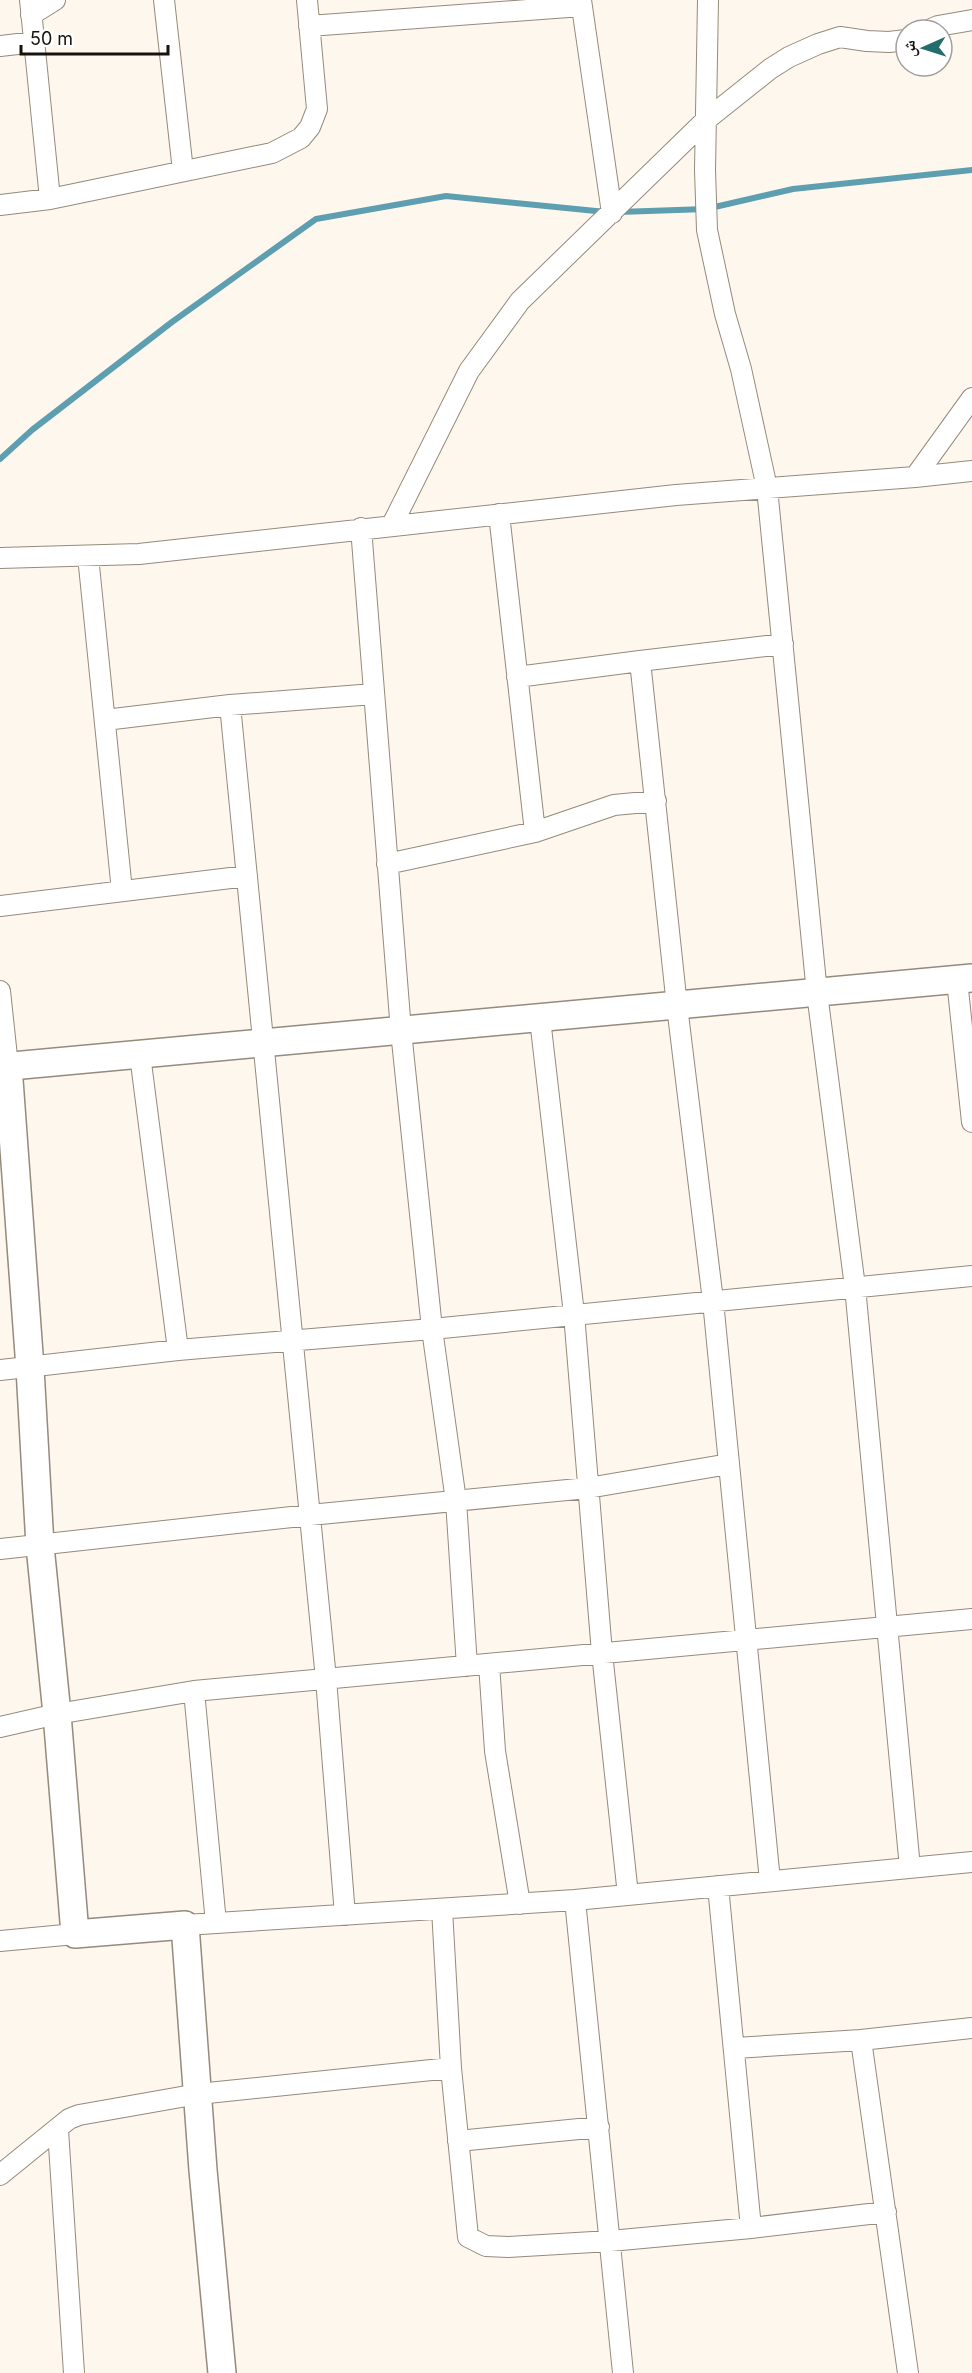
<svg xmlns="http://www.w3.org/2000/svg" width="972" height="2373" font-family="Inter,'Noto Naskh Arabic',sans-serif">
	<rect width="100%" height="100%" fill="#fef7ed"/>
	<g fill="none" stroke-linecap="round" stroke-linejoin="round">
		<path stroke="#5d9fb1" stroke-width="6" d="M619 212 706 209 793 189 972 170
			M0 459 32 430 172 322 316 219 446 196 606 212"/>
		<g stroke="#958a7b" stroke-width="22">
			<path id="street" d="M30 0 50 199
				M164 0 183 171
				M581 0 612 213
				M708 0 705 170 707 230 725 314 741 369 767 488 817 993 855 1287 910 1868
				M31 15 55 0
				M309 26 582 6
				M929 30 938 26 972 20
				M0 46 35 42
				M0 205 50 199 272 153 301 138 310 127 317 109 307 0
				M915 477 972 398
				M499 514 535 832
				M392 525 469 371 520 301 706 120 770 69 789 57 818 44 840 37 867 41 889 42 906 40
				M361 528 401 1031 432 1329 456 1501 467 1666
				M88 556 122 891
				M0 558 139 554 676 495 915 477 972 471
				M517 677 640 661
				M230 705 326 1679 345 1915
				M105 720 230 705 374 694
				M387 864 535 832 614 805 656 801
				M0 906 247 876
				M957 980 972 1122
				M0 991 8 1066
				M540 1019 574 1314 602 1653 628 1895
				M140 1055 178 1350
				M0 1370 178 1350 432 1329 972 1276
				M0 1549 310 1515 588 1488 729 1464
				M489 1664 495 1751 520 1904
				M194 1691 216 1923
				M0 1727 57 1714 194 1691 972 1619
				M770 1881 713 1301 677 1006 640 661 783 644
				M718 1886 751 2228
				M575 1900 623 2373
				M442 1909 451 2068 468 2237 486 2246 508 2247 610 2241 751 2228 886 2212
				M185 1925 575 1900 972 1862
				M0 1941 75 1934
				M861 2040 908 2373
				M735 2048 861 2040 972 2028
				M58 2130 74 2373
				M458 2141 599 2127
				M0 2175 69 2119 79 2115 198 2094 451 2068"/>
		</g>
		<g stroke="#958a7b" stroke-width="30">
			<path id="secondary" d="M8 1066 30 1368 40 1546 57 1714 75 1934 185 1925 203 2170 222 2373
				M0 1067 972 978"/>
		</g>
		<use href="#street" stroke="#fff" stroke-width="20"/>
		<use href="#secondary" stroke="#fff" stroke-width="27"/>
	</g>
	<g transform="translate(924 48) rotate(267)"><circle r="28" fill="#ffffff" stroke="#a2a09e" stroke-width="1.5"/>
	<path d="M0-4.5L10 22L0 15L-10 22Z" fill="#236e6d"/>
	<text y="-9" font-size="16" font-weight="bold" text-anchor="middle" fill="#16120d">ش</text>
	</g>
	<path d="M21 45v9h147v-9" fill="none" stroke="#16120d" stroke-width="3"/>
	<text x="30" y="45" font-size="18" fill="#16120d" stroke="#ffffff" stroke-width="4.5" paint-order="stroke">50 m</text>
</svg>
